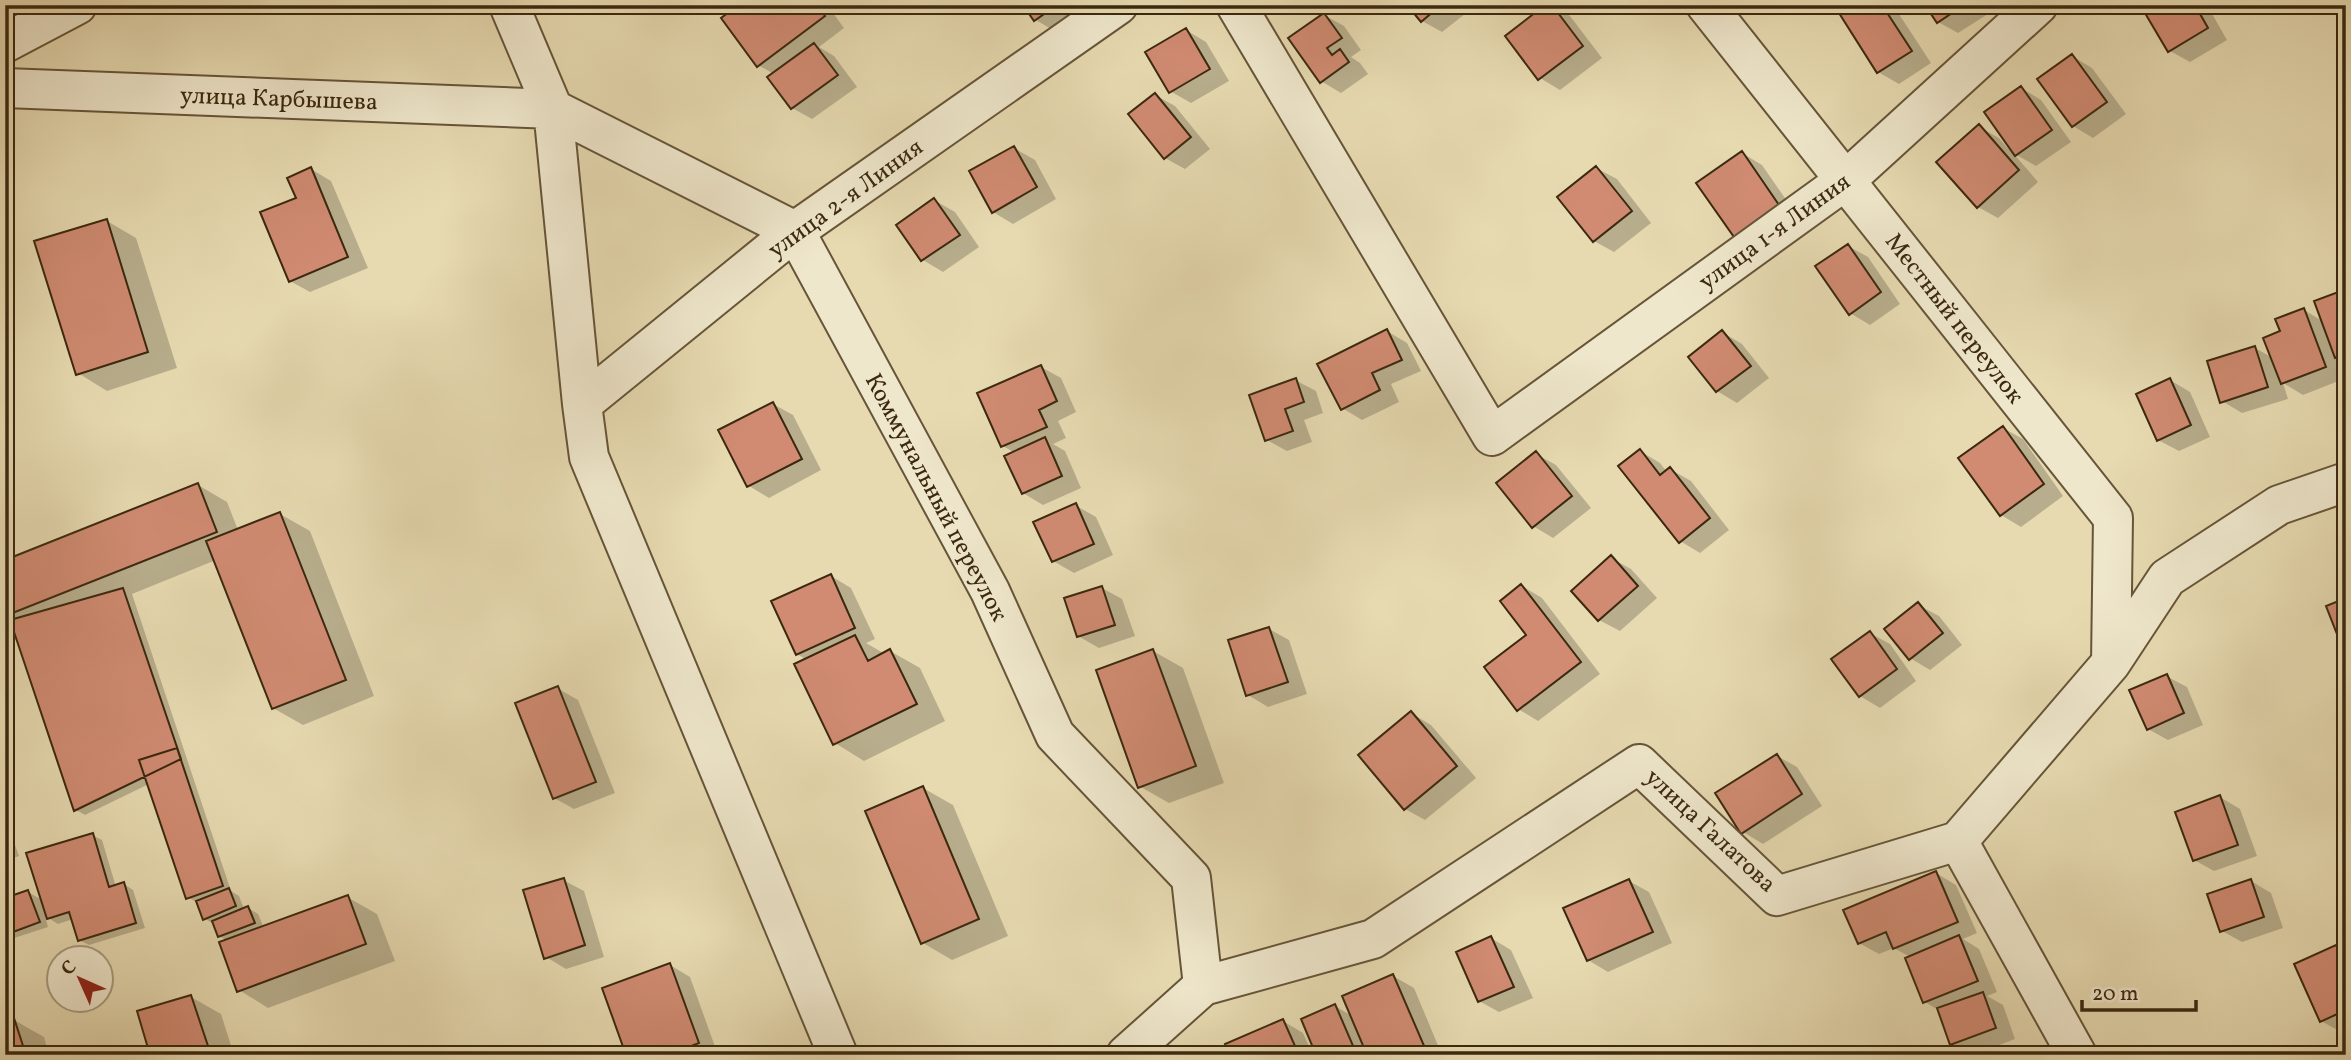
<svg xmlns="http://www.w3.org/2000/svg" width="2351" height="1060" font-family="Vollkorn,serif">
	<rect width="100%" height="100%" fill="#e7dab1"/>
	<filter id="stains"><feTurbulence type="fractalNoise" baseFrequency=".00286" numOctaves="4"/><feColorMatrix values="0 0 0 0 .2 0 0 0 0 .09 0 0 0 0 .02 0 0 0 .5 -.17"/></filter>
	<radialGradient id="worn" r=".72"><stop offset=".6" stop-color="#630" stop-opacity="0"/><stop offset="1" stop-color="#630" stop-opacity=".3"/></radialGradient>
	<path fill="#0003" d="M742 5H827L844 28 819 47 834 56 857 87 812 119 792 108 774 74 758 65Z
		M1025 5H1092L1056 32 1036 20Z
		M1409 5H1458L1465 14 1442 32 1422 21Z
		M1552 5 1570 16 1602 58 1560 90 1540 78Z
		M1854 5H1893L1931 63 1899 84 1878 72Z
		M1928 5H1982L1988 14 1958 33 1938 22Z
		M2149 5H2207L2227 40 2190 62 2170 51Z
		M1324 15 1344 26 1361 50 1351 57 1360 63 1368 74 1341 93 1321 81Z
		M1186 30 1206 42 1229 81 1191 103 1170 91Z
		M2072 56 2092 68 2126 114 2093 138 2073 126Z
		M2021 88 2041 100 2071 142 2036 166 2013 153 2038 182 1998 218 1978 207 1979 127 1999 138 2011 152 2013 150Z
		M1155 95 1175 106 1210 149 1185 169 1165 158Z
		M1014 148 1035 160 1056 199 1013 224 993 212Z
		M1742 153 1762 165 1798 217 1755 247 1735 236Z
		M1596 168 1617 179 1651 223 1614 252 1594 241Z
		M311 169 331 181 368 268 310 292 290 281 298 199Z
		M934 200 955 212 979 247 943 272 923 260 898 225Z
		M107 221 136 238 177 368 107 391 78 373Z
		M1848 246 1868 257 1900 304 1870 325 1850 313Z
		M2341 293 2346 296V361L2337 357 2346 378 2303 395 2283 383 2288 399 2242 413 2222 401 2255 348 2273 358 2282 332 2304 310 2324 322Z
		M1387 331 1407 343 1421 371 1391 384 1399 402 1362 420 1342 408Z
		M1722 332 1742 344 1769 378 1737 403 1717 391Z
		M1041 367 1061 378 1076 412 1058 421 1066 438 1053 444 1065 451 1081 488 1043 505 1023 493 1015 453 1003 446Z
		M1295 380 1316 391 1323 413 1304 420 1312 442 1287 451 1267 440Z
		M2170 380 2190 392 2210 437 2179 451 2158 440Z
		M773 404 793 415 821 470 769 498 749 486Z
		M2003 428 2023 439 2063 496 2021 527 2001 515Z
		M1640 451 1660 463 1667 472 1670 469 1691 481 1729 530 1700 553 1680 541Z
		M1536 454 1556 465 1591 508 1553 538 1533 526Z
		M198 485 227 502 238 530 280 514 310 531 374 696 303 725 273 708 216 560 132 594 231 891 239 896 244 909 248 908 258 914 264 928 347 897 377 914 395 961 268 1008 239 990 228 941 219 936 215 925 204 918 198 903 187 897 149 784 85 815 76 810 18 639 5 644V561Z
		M1075 505 1096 517 1113 555 1074 573 1053 561Z
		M1611 558 1631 569 1657 598 1620 631 1599 620 1574 591Z
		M831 576 851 588 875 639 866 643 885 654 890 651 920 668 945 721 864 761 835 743 807 660 797 654Z
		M1522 586 1542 598 1600 674 1538 721 1518 709 1529 636Z
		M1102 588 1122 599 1135 636 1099 648 1078 636Z
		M1918 605 1939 616 1962 645 1930 670 1910 658Z
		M1269 629 1289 640 1307 694 1268 707 1248 695Z
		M1870 633 1890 644 1916 681 1880 708 1860 696Z
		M1153 651 1183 668 1224 783 1169 803 1139 786Z
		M2166 676 2187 687 2203 725 2168 740 2148 729Z
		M557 688 578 700 615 793 574 809 554 798Z
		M1411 713 1431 725 1476 778 1425 820 1405 809Z
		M1777 756 1797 767 1822 806 1763 844 1743 832Z
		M923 788 953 805 1008 936 952 960 923 943Z
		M2220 797 2240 809 2257 856 2214 871 2194 860Z
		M5 817 19 856 5 861Z
		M92 835 102 840 116 887 124 884 133 890 145 928 89 945 79 940 73 919 58 924 45 916 48 927 5 941V900L28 892 42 900Z
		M1936 873 1956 885 1977 933 1963 939 1979 949 1997 992 1987 996 2003 1005 2015 1039 1973 1055 1952 1044 1940 1011 1925 1002 1910 957 1894 948 1879 954 1859 943Z
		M563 880 584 891 604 957 566 969 546 957Z
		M1629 881 1649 892 1672 943 1608 972 1588 960Z
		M2251 881 2271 893 2283 928 2242 942 2222 931Z
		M1491 938 1511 950 1533 998 1499 1012 1479 1001Z
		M2336 947 2346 952V1030L2341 1032 2321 1021Z
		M670 965 690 977 718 1055H628Z
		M1393 976 1414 988 1442 1055H1318L1335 1006 1352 1016Z
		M191 997 221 1014 234 1055H151Z
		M14 1020 44 1037 49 1055H5Z
		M1283 1021 1303 1033 1313 1055H1231Z"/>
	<path fill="#d08b72" stroke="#3b290f" stroke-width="2" d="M739 5H817L825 16 757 67 721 18Z
		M1023 5H1057L1034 21Z
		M1407 5H1441L1421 22Z
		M1545 5H1552L1583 46 1538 80 1505 36Z
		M1851 5H1882L1912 51 1877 73 1839 13Z
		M1925 5H1964L1937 23Z
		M2146 5H2195L2208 28 2168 52 2142 8Z
		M1324 13 1342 38 1327 48 1332 55 1340 49 1349 62 1320 83 1288 38Z
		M1186 28 1210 69 1169 93 1145 52Z
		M814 43 838 75 791 109 767 77Z
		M2072 54 2107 102 2072 127 2037 79Z
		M2021 86 2052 130 2015 156 1984 112Z
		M1155 93 1191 137 1164 159 1128 114Z
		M1979 124 2019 170 1977 208 1936 162Z
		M1014 146 1037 187 992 213 969 171Z
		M1742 151 1779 205 1734 237 1696 183Z
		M1596 166 1632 211 1593 242 1557 197Z
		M311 167 348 257 289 282 260 212 296 198 287 178Z
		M934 198 960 235 921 261 896 225Z
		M107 219 148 352 76 375 34 241Z
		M1848 244 1881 292 1849 315 1815 266Z
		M2341 291 2346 304V354L2335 358 2314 301Z
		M2304 308 2326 367 2281 384 2263 338 2280 331 2275 319Z
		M1387 329 1402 360 1372 373 1380 390 1341 410 1317 364Z
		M1722 330 1751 366 1716 392 1688 357Z
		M2255 346 2268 387 2220 403 2207 361Z
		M1041 365 1057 401 1039 410 1047 427 1001 447 977 393Z
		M1296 378 1304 402 1285 409 1293 431 1265 441 1249 395Z
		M2170 378 2191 425 2157 441 2136 394Z
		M773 402 802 459 747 487 718 430Z
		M2003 426 2044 484 2000 516 1958 458Z
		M1045 437 1062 476 1022 494 1004 456Z
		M1640 449 1660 475 1670 467 1710 518 1679 543 1618 466Z
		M1536 451 1572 496 1532 528 1496 483Z
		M198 483 217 532 5 616V560Z
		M1076 503 1094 544 1052 562 1033 522Z
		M280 512 346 680 272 709 206 541Z
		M1611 555 1638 586 1598 621 1571 591Z
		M831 574 855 628 796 655 771 601Z
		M1521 584 1581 662 1517 711 1484 667 1526 635 1500 601Z
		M1102 586 1115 625 1077 637 1064 598Z
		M123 588 181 759 74 811 10 620Z
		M2346 598V652H2344L2326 606Z
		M1918 602 1943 633 1909 660 1884 629Z
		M1269 627 1288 682 1246 696 1228 640Z
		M1870 631 1897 669 1859 697 1831 659Z
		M855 635 868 661 890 649 917 704 833 745 794 664Z
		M1153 649 1196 766 1138 788 1096 670Z
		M2167 674 2184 713 2147 730 2129 690Z
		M558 686 596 782 553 799 515 703Z
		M1411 711 1457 766 1404 810 1358 755Z
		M177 748 223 886 186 899 139 760Z
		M1777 754 1802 794 1741 834 1715 793Z
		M923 786 979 919 921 944 865 811Z
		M2220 795 2238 845 2193 861 2175 812Z
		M93 833 109 887 124 882 136 923 78 941 69 912 47 919 26 853Z
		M1936 871 1958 922 1893 949 1886 932 1858 944 1843 910Z
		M564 878 585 945 544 959 523 890Z
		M1629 879 1653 932 1587 961 1563 908Z
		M2251 879 2264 917 2220 932 2207 894Z
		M229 888 236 906 203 920 196 901Z
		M28 890 40 922 5 935V898Z
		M348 895 366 944 237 992 219 942Z
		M248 906 255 923 218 937 212 921Z
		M1959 935 1978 981 1923 1003 1905 958Z
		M1491 936 1514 987 1478 1002 1456 952Z
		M2336 945 2346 965V1010L2320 1022 2294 964Z
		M670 963 699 1043 669 1055H626L602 988Z
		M1393 974 1428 1055H1367L1342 996Z
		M1983 992 1996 1028 1950 1045 1937 1008Z
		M191 995 211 1055H150L137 1011Z
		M1335 1004 1357 1055H1316L1301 1019Z
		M14 1018 26 1055H5V1022Z
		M1283 1019 1299 1055H1230L1225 1044Z"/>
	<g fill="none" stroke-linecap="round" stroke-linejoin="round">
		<g stroke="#665538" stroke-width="42">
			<path id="minor" d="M509 5 553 109 582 404 589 457 838 1055
				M1236 5 1492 436 1846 180 2038 5
				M1706 5 2113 518 2111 663
				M5 43 77 5
				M5 88 553 109 795 231 990 591 1055 735 1191 878 1203 986
				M582 404 795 231 1118 5
				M1958 841 2077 1055
				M1126 1055 1203 986 1373 939 1639 764 1777 896 1958 841 2111 663 2167 578 2279 505 2346 482"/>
		</g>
		<use href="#minor" stroke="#efe7cc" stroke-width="38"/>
	</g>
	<g text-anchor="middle" stroke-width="5" stroke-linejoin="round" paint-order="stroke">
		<g font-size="24" fill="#3b290f" stroke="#efe7cc">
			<text transform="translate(279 98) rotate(2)" y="8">улица Карбышева</text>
			<text transform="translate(845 198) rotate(-36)" y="8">улица 2-я Линия</text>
			<text transform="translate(1774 231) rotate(-36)" y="8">улица 1-я Линия</text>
			<text transform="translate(1955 318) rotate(52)" y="8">Местный переулок</text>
			<text transform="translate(937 497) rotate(62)" y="8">Коммунальный переулок</text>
			<text transform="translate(1711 830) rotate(43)" y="8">улица Галатова</text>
		</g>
	</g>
	<rect width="2351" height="1060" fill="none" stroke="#e7dab1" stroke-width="28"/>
	<rect x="7" y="7" width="2337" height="1046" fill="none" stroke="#3b290f" stroke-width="3.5"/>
	<rect x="14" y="14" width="2323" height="1032" fill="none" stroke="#3b290f" stroke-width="2"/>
	<g transform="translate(80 979) rotate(315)"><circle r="33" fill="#efe7cc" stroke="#a79b80" stroke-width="2"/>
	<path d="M0-5L12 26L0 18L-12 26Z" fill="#8f2418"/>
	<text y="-10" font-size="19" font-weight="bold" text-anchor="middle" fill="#3b290f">С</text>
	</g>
	<path d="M2082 1000v10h114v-10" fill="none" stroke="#3b290f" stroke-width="3.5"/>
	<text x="2092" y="1000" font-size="21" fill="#3b290f" stroke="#efe7cc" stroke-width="5" paint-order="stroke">20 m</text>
	<rect width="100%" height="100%" filter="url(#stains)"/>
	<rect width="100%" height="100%" fill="url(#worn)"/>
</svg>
